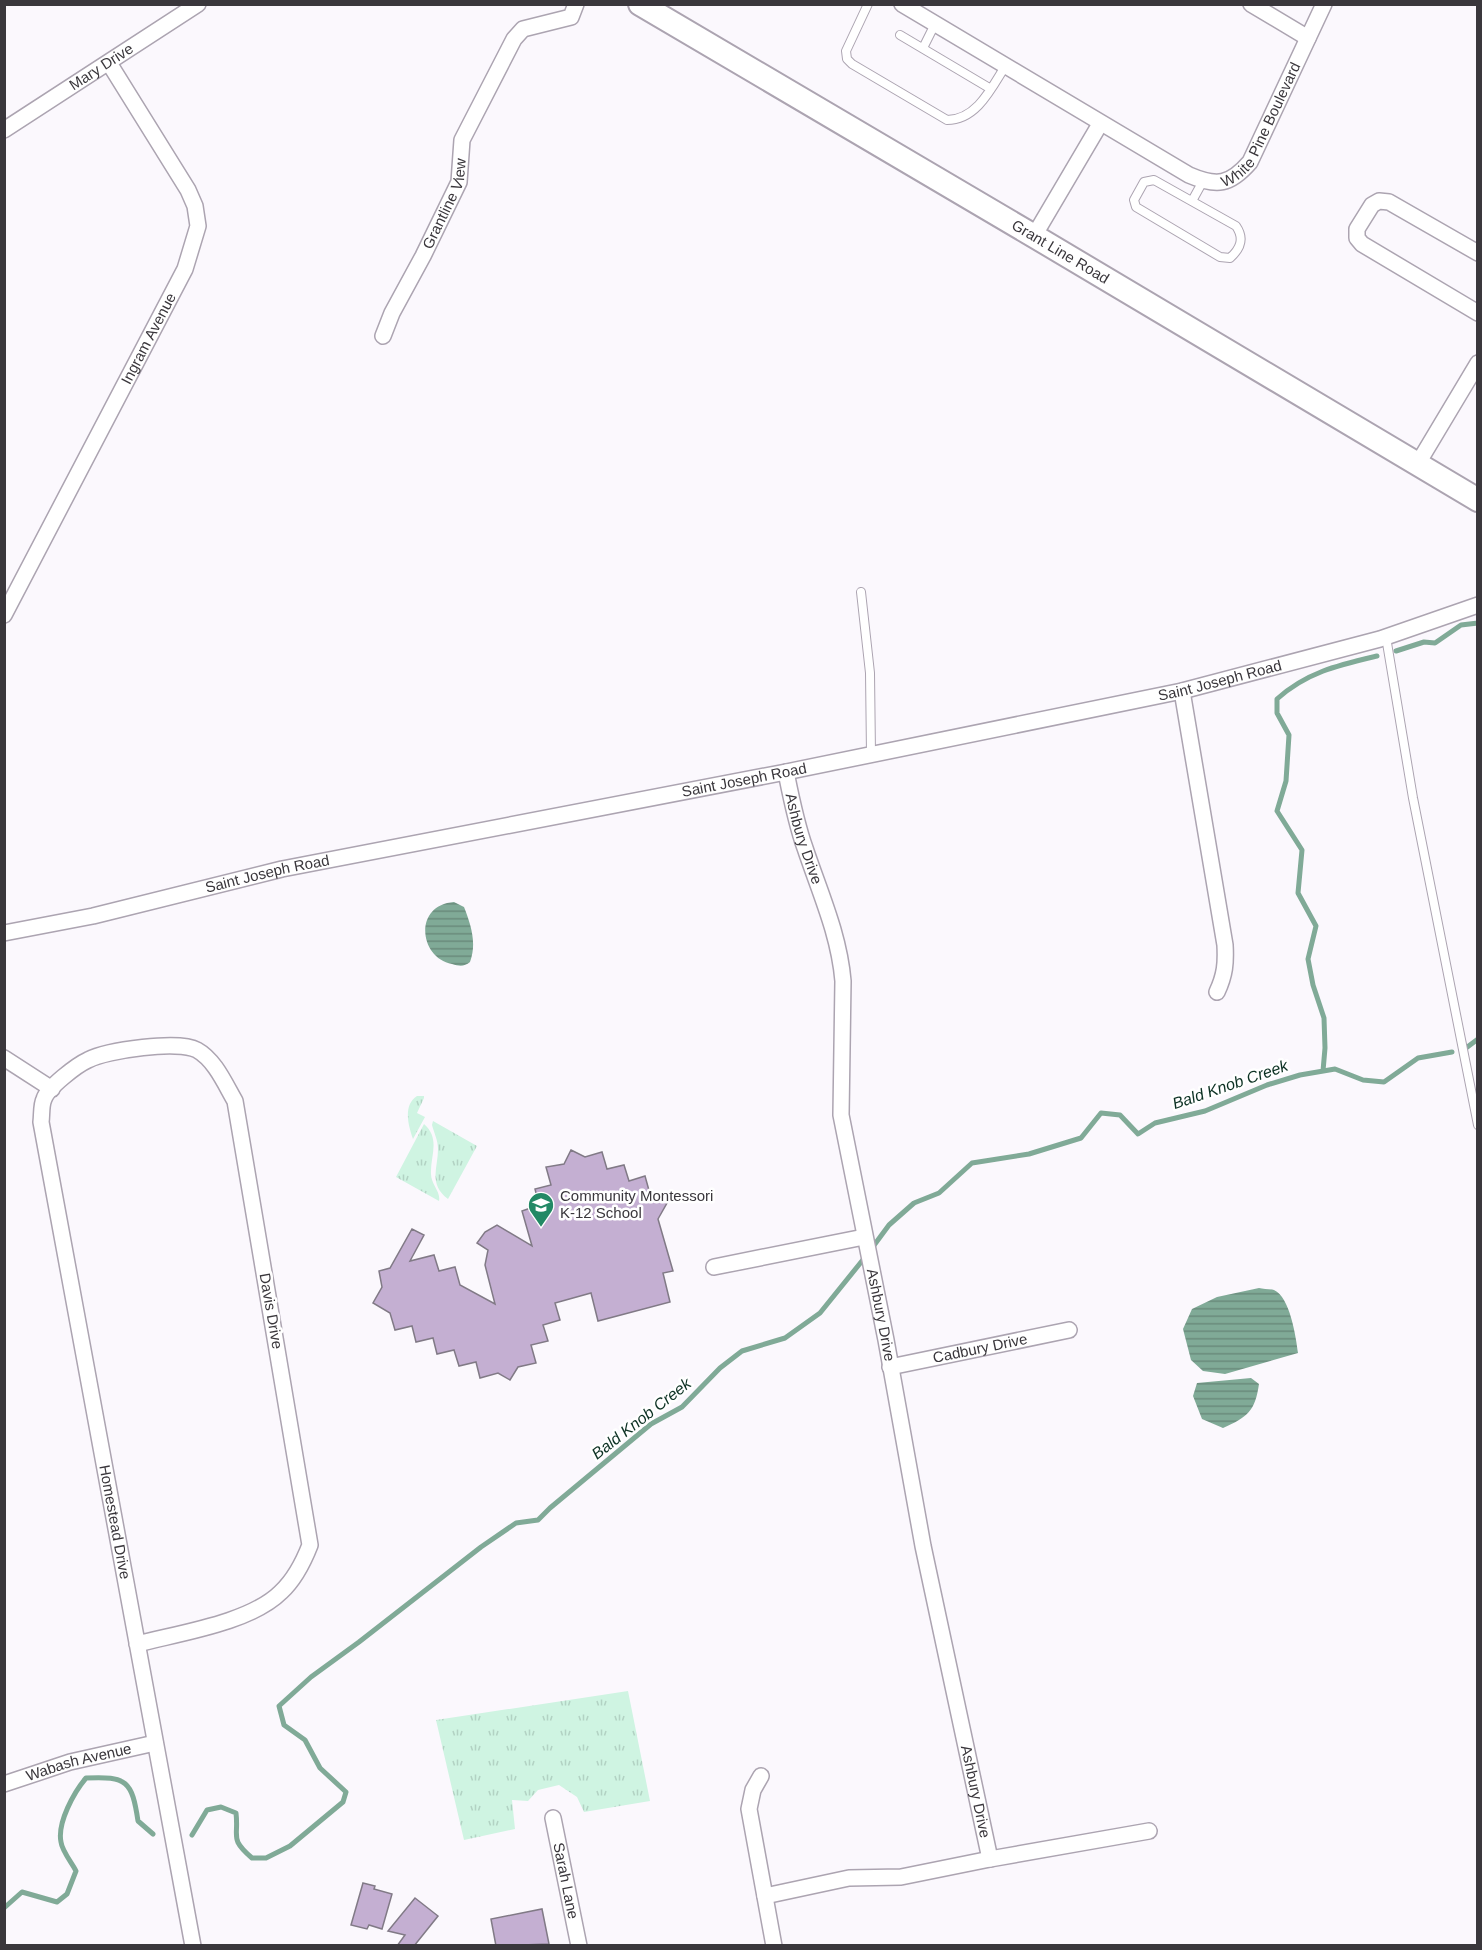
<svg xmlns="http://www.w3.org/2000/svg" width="1482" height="1950" font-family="Arial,sans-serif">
	<defs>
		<pattern id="grass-tufts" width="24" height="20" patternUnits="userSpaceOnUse" patternTransform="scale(1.5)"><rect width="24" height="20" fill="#cff4e2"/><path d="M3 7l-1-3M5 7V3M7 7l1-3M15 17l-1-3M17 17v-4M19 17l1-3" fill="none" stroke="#b2d2c3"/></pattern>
		<pattern id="water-rules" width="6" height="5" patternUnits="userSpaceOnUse" patternTransform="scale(1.5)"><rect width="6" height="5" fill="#80aa97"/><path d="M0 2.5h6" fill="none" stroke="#6a8b7c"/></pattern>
	</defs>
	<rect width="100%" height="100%" fill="#fbf8fd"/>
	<path fill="url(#grass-tufts)" d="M417 1096H424V1098L417 1113 425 1117 413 1139C408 1125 403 1105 417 1096Z
		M433 1121 477 1146 448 1199C428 1184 438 1168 438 1149 438 1140 434 1133 432 1125Z
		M424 1124C441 1139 430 1156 431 1174 431 1184 441 1192 439 1201L396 1177Z
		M628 1691 650 1801 584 1812 577 1797 559 1785 538 1790 528 1801 512 1800 515 1829 464 1840 436 1720Z"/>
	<path fill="url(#water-rules)" d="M454 902 464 907C471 925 477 943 470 962 464 967 459 966 452 964 419 958 413 905 454 902Z
		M1259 1288C1263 1289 1270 1289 1274 1290 1290 1297 1296 1337 1298 1353L1225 1374 1203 1371 1191 1360 1183 1329 1192 1309 1217 1297Z
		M1251 1378 1259 1384C1255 1411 1248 1417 1223 1428L1202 1419 1193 1396 1197 1383Z"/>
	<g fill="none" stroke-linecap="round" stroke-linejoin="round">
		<path stroke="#80aa97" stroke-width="5" d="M1396 651 1424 642 1435 643 1461 625 1478 623
			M1466 1048 1478 1039
			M1323 1071 1325 1048 1324 1018 1313 985 1308 959 1316 926 1298 893 1302 850 1277 811 1286 781 1289 735 1277 713V699C1307 672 1339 665 1377 656
			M872 1248 889 1225 914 1203 939 1193 972 1163 1029 1154 1081 1138 1101 1113 1120 1115 1138 1134 1155 1123 1205 1111 1267 1085 1300 1075 1335 1069 1363 1080 1384 1082 1418 1058 1452 1052
			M192 1835 207 1810 221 1807 236 1813C239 1838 229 1838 252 1858H266L290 1846 343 1802 346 1792 320 1768 305 1740 284 1725 279 1706 311 1677 359 1642 481 1547 516 1523 538 1520 550 1508 651 1424 682 1407 720 1368 742 1351 785 1338 820 1313 866 1256
			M4 1908 22 1892 57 1902 67 1894 76 1871C72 1863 62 1851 61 1842 57 1823 74 1792 86 1778 127 1776 132 1781 138 1821L153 1834"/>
	</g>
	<path fill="#c4afd2" stroke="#817a86" stroke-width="1.5" d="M571 1150 585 1157 602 1152 607 1169 624 1165 629 1181 645 1176 650 1194 667 1203 658 1219 673 1271 663 1273 670 1302 598 1321 591 1293 555 1303 560 1320 543 1325 548 1341 531 1345 536 1363 518 1367 510 1380 498 1373 480 1378 476 1362 459 1366 454 1350 437 1354 433 1338 416 1342 412 1326 395 1330 390 1313 373 1303 382 1287 379 1271 390 1268 412 1229 424 1235 410 1261 434 1255 439 1271 455 1267 460 1285 495 1304 485 1265 488 1250 477 1243 485 1232 497 1225 532 1246 522 1211 539 1205 535 1189 551 1185 546 1167 564 1164Z
		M363 1883 375 1886 374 1889 392 1894 382 1929 369 1925 367 1929 351 1925Z
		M415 1898 438 1916 414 1946H397L405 1935 388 1931Z
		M542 1909 549 1944 496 1946 491 1919Z"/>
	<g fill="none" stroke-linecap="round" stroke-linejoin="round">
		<g stroke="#aca4b1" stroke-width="10">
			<path id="service" d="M868 4 846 51 847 59 852 64 947 120C977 120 992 87 1006 65
				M900 35 991 89
				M923 48 935 24
				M1154 180 1236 226C1245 239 1240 249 1230 258L1220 257 1136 207 1134 200 1144 182Z
				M1192 201 1203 181
				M861 592 870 673 871 754
				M1386 637 1413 798 1478 1125"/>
		</g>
		<g stroke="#aca4b1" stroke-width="18">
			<g id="minor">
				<path id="s1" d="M902 4 1189 175C1217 187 1230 185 1250 162L1324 4"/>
				<path d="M1251 4 1308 38"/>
				<path id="s2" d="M4 130 198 4"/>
				<path d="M1034 236 1100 124"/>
				<path d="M1478 253 1389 202 1379 201 1372 205 1357 229V238L1362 244 1478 313"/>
				<path id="s3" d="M383 336 392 313 423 256 459 182 462 140 514 39 523 29 571 17 576 4"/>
				<path d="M1417 465 1478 363"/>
				<path id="s4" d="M4 615 185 269 198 226 195 206 188 190 109 63"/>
				<path d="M1182 691 1225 945C1226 963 1225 975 1217 992"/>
				<path id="s5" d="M786 772C791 797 796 823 805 848 820 893 839 934 843 981L841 1115 886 1340 923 1546 990 1859"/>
				<path id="s6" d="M4 933 93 916 282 869 786 772 1182 691 1380 639 1478 605"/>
				<path d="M4 1058 52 1089"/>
				<path d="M714 1267 864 1237"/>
				<path id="s7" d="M890 1367 1069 1330"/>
				<path id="s8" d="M137 1644C179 1633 250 1623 281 1592 295 1579 303 1563 310 1545L235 1101C225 1084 215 1060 197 1050 179 1040 107 1050 88 1060 77 1065 48 1087 44 1099 41 1105 42 1115 41 1122L193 1946"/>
				<path d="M761 1776 753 1790 749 1809 774 1946"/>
				<path id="s9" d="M4 1784 70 1762 155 1743"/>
				<path id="s10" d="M553 1818 579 1946"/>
				<path d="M765 1896 849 1878 901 1877 990 1859 1149 1831"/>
			</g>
		</g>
		<g stroke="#aca4b1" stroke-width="26">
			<g id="secondary">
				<path id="s11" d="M640 4 1034 236 1478 500"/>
			</g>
		</g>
		<use href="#service" stroke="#fff" stroke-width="8"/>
		<use href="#minor" stroke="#fff" stroke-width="15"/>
		<use href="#secondary" stroke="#fff" stroke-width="22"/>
	</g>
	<defs>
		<g id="school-pin" transform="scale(1.35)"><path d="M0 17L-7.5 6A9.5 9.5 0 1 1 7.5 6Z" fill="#228965" stroke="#fff"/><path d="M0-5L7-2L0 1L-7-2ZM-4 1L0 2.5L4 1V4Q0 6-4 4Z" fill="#fff"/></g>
	</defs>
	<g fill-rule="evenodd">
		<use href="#school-pin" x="541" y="1205"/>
	</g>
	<g text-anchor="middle" stroke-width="5" stroke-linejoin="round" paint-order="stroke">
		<g font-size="15" fill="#3a373c" stroke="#fff">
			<text dy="5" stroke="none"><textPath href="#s2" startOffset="116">Mary Drive</textPath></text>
			<text dy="5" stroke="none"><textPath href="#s1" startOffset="440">White Pine Boulevard</textPath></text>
			<text dy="5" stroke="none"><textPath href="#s3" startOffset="147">Grantline View</textPath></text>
			<text dy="5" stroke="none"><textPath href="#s11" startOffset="488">Grant Line Road</textPath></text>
			<text dy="5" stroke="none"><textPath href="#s4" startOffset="312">Ingram Avenue</textPath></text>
			<text dy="5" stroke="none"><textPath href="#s6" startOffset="1242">Saint Joseph Road</textPath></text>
			<text dy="5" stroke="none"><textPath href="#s6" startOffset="756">Saint Joseph Road</textPath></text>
			<text dy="5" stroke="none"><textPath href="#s5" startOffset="69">Ashbury Drive</textPath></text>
			<text dy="5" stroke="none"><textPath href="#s6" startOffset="270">Saint Joseph Road</textPath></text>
			<text transform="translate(271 1311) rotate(80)" y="5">Davis Drive</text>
			<text dy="5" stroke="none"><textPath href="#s5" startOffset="555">Ashbury Drive</textPath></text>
			<text dy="5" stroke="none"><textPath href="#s7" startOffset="92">Cadbury Drive</textPath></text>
			<text dy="5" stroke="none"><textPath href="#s8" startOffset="1326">Homestead Drive</textPath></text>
			<text dy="5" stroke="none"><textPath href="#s9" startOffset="78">Wabash Avenue</textPath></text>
			<text dy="5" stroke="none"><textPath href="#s5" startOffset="1041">Ashbury Drive</textPath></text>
			<text dy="5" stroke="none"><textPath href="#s10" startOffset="64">Sarah Lane</textPath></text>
		</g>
		<g font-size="15" fill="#3a373c" stroke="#fff" text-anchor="start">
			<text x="560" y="1201">Community Montessori<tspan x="560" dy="17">K-12 School</tspan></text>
		</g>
		<g font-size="16" font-style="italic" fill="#0c3123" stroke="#fff">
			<text transform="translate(1230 1084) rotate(-19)" y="6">Bald Knob Creek</text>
			<text transform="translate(641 1418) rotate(-38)" y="6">Bald Knob Creek</text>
		</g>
	</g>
	<rect width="1482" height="1950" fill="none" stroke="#3a373c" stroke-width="12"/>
</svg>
